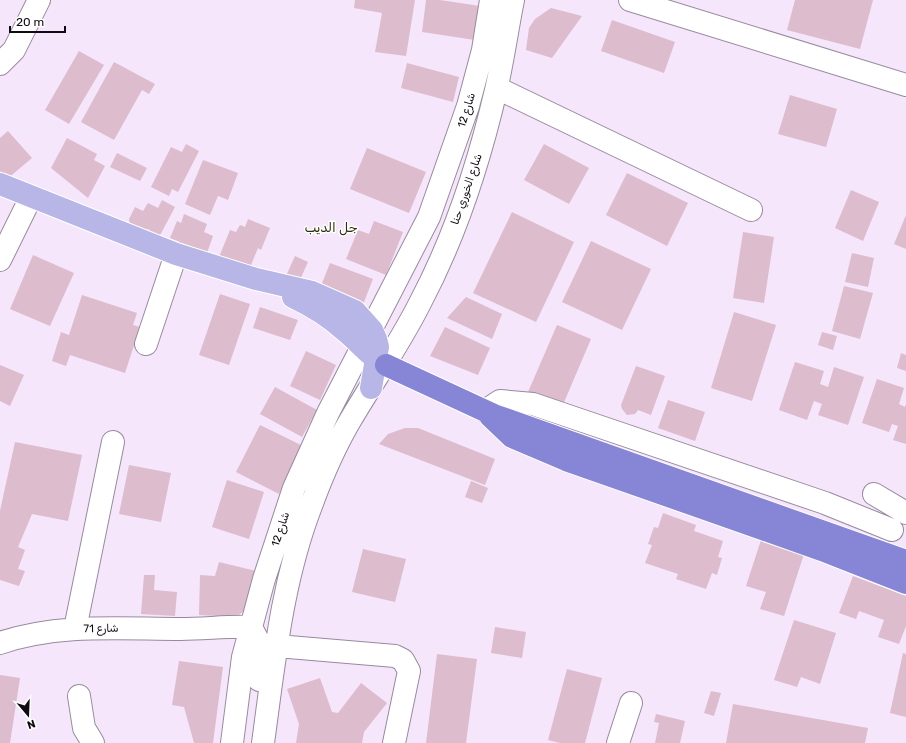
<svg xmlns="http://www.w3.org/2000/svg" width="906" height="743" font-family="Rubik,Vazirmatn,sans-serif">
	<rect width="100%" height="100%" fill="#f5e6fc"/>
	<path fill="#ddbccd" d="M355 0H415L406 56 375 52 382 13 354 8Z
		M426 0H440L480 6 475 40 422 32Z
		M795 0H873L860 49 787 30Z
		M551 8 582 16 552 58 526 50 529 28 535 19Z
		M612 20 675 42 664 73 601 51Z
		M79 51 104 65 69 124 45 110Z
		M114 62 155 84 149 94 142 90 114 140 81 122Z
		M407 63 459 77 453 102 401 88Z
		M790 95 837 109 826 147 778 134Z
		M8 131 32 158 7 179 0 171V138Z
		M67 138 97 154 94 160 105 166 88 198 51 168Z
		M186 144 199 151 178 192 172 189 169 196 151 187 171 147 182 152Z
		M544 144 589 168 569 204 524 180Z
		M367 148 426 172 409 213 350 189Z
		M117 153 147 168 140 181 110 167Z
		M203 160 238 173 228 200 218 196 210 215 185 204Z
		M627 173 688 203 667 246 606 215Z
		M851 190 879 202 863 241 835 228Z
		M162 200 175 207 158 239 148 229 145 231 130 226 129 219 135 207 143 211 148 203 158 208Z
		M512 212 574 242 536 322 473 293Z
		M184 214 207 224 204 232 213 236 207 253 170 238 177 221 181 223Z
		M906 215V249L894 244Z
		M248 219 270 228 261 250 258 248 249 270 219 257 230 230 236 232 240 225 245 227Z
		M374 221 403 232 386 275 346 259 358 230 369 234Z
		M743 232 774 237 764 303 733 298Z
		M591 241 651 269 622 330 562 302Z
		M852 253 874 258 868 287 845 282Z
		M33 255 74 273 50 326 10 309Z
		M295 256 308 262 299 282 286 276Z
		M330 263 373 279 362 307 319 291Z
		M844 286 873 293 860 339 832 331Z
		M220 294 250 304 229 365 199 355Z
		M82 295 137 313 133 325 140 327 125 373 70 355 66 366 52 361 61 332 69 335Z
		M466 297 502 314 492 339 447 318Z
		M260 307 298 320 290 340 253 328Z
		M734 312 776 325 752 401 711 388Z
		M557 325 591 339 562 407 528 392Z
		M445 327 490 348 478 375 430 356Z
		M822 332 837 336 833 350 818 345Z
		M306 351 336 365 320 400 290 386Z
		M901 353 906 355V371L897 368Z
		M795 362 824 371 820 384 828 387 834 367 864 377 848 425 818 415 822 404 814 401 807 420 779 410Z
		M0 365 24 375 10 406 0 401Z
		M636 366 665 376 651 415 638 410 635 414 627 415 622 409 621 405Z
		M877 379 904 388 899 404 905 407 906 404V444L893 440 898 426 892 424 889 432 862 423Z
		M275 387 317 410 302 437 260 414Z
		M668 400 705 412 695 441 658 428Z
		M260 425 303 446 279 494 236 472Z
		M405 428H418L495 459 485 485 379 444 388 434Z
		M15 442 82 455 68 521 32 514 18 547 25 550 18 569 25 571 19 586 0 580V511Z
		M129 465 171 473 161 522 119 514Z
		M227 480 264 492 249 539 212 527Z
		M471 481 488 488 482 503 465 497Z
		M663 513 696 525 694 531 723 541 718 557 722 558 717 575 712 573 706 589 676 579 678 574 645 563 652 545 648 544 654 527 658 528Z
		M761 540 804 554 784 616 760 609 766 592 746 586Z
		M363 549 406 559 395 602 352 592Z
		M219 562 256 571 249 606 237 617 199 615 200 575 215 576Z
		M144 575H155L154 590 177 592 175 616 141 614Z
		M853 576 906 596V626L899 644 878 637 884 620 859 611 856 619 839 613Z
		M794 620 836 633 820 684 801 677 797 687 774 680Z
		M495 627 526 632 522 658 491 653Z
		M903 653 906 654V717L890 713Z
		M437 654 477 659 466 743H426Z
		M179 661 223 667 213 743H194L184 707 172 705Z
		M567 669 602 678 585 743H560L548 740Z
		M0 675 20 678 10 743H0Z
		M320 678 332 712 338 713 361 683 387 703 364 732 362 743H296L299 724 287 689Z
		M711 691 721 693 714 716 704 713Z
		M733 704 868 728 865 743H726Z
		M656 714 685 721 680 743H655L659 723 654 722Z"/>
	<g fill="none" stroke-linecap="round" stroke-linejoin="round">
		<g stroke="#988a9e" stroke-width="24">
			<path id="minor" d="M630 0 906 85
				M0 64 14 50 39 0
				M497 88 751 210
				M0 260 31 197
				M146 344 176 254
				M485 411 500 401 533 404 825 503 892 530
				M874 494 906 513
				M75 629 113 442
				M0 643C59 623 120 629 181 629 205 629 228 626 251 627L261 646 259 680
				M277 646 395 656 403 660 409 671 394 743
				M79 696 84 728 93 743
				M232 743 243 657 264 579 294 488 328 413 429 217 468 106 483 50 491 0
				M263 743C274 663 282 581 311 506 322 476 335 446 351 419 374 380 400 343 420 303 455 237 479 163 496 90 503 60 507 30 513 0
				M618 743 631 703"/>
		</g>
		<g stroke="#fff" stroke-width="24">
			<path id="major" d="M0 184 176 254 256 279 312 292 355 311 372 330 376 339 378 347 371 388
				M293 297C312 306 329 316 345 331 360 343 368 355 385 365"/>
		</g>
		<g stroke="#fff" stroke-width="24">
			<path id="highway" d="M386 365 494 415 906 561
				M490 416 512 437 566 460 822 550 906 583"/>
		</g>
		<use href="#minor" stroke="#fff" stroke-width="22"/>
		<use href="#major" stroke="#b7b6e6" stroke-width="22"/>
		<use href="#highway" stroke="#8786d6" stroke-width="22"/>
	</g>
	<g text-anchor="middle" stroke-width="3" stroke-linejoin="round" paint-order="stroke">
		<g font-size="11" fill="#100b12" stroke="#fff">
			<text transform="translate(466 110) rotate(-73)" y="4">شارع 12</text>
			<text transform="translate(466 189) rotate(-71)" y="4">شارع الخوري حنا</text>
			<text transform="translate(280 529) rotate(-72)" y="4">شارع 12</text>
			<text transform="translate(101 628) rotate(-1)" y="4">شارع 71</text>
		</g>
		<g font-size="13" fill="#2d2f06" stroke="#fff">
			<text x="331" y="232">جل الديب</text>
		</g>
	</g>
	<g transform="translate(28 715) rotate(161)" stroke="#ffffff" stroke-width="3" paint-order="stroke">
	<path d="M0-3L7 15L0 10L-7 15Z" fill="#100b12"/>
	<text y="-6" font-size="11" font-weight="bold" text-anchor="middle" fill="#100b12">N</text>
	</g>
	<path d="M10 26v6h55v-6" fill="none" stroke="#100b12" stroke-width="2"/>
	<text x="16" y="26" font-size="12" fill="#100b12" stroke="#ffffff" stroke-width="3" paint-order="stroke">20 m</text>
</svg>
